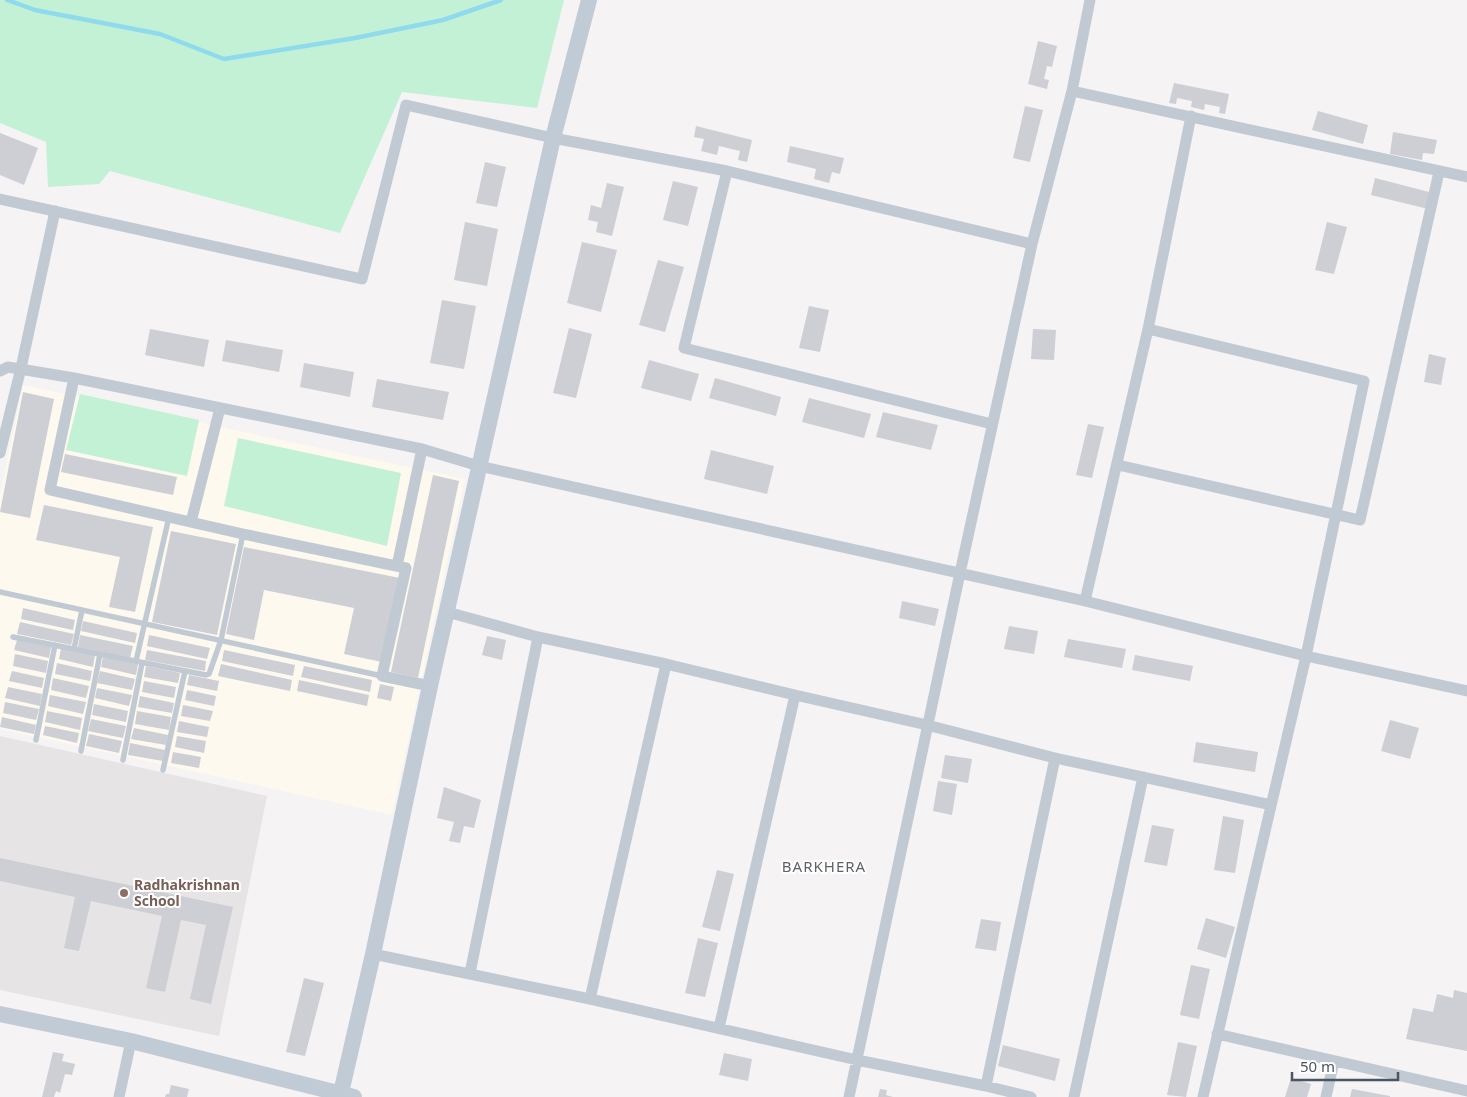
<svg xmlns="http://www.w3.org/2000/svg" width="1467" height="1097" font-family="'Noto Sans',sans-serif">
	<rect width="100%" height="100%" fill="#f5f3f3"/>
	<path fill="#fdf9ef" d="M23 385 465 479 392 815 0 729V494Z"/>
	<path fill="#e6e4e5" d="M0 736 267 796 219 1036 0 990Z"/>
	<path fill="#c3f1d5" d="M0 0H564L537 108 402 92 340 233 110 171 99 184 48 187 46 142 0 123Z
		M80 394 199 420 187 476 66 450Z
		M238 438 401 473 387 546 224 506Z"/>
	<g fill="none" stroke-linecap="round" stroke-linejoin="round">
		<path stroke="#90daee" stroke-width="4.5" d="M7 0 35 10 160 34 224 59 355 38 443 20 501 0"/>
	</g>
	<path fill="#cdcfd5" d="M1038 41 1057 46 1052 67 1047 66 1044 79 1049 80 1047 89 1028 84Z
		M1174 83 1229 94 1225 114 1219 113 1220 107 1205 104 1204 110 1191 107 1192 101 1177 98 1176 104 1169 103Z
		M1025 106 1043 110 1030 162 1013 158Z
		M1318 111 1368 125 1363 144 1312 130Z
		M696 126 752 140 747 162 738 160 740 151 719 146 717 155 701 151 704 139 694 137Z
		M1393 132 1437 140 1434 154 1423 153 1422 160 1390 154Z
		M0 133 38 148 24 185 0 175Z
		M790 146 844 158 840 174 832 172 829 183 814 179 816 169 787 162Z
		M485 162 506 167 497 207 476 203Z
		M1375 178 1433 193 1428 209 1371 195Z
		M673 181 698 187 688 226 663 220Z
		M607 183 624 187 612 236 596 232 598 222 588 220 591 205 601 208Z
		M465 222 498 229 487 286 454 280Z
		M1327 222 1347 227 1334 274 1315 270Z
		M582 242 617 250 601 312 567 303Z
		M658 260 684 267 665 332 639 325Z
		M442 300 476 306 464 369 430 363Z
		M809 306 829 310 820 352 799 348Z
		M569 328 592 334 576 398 553 393Z
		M150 329 209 340 204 367 145 355Z
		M1033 329 1056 330 1054 360 1031 359Z
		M226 340 283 350 279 372 222 361Z
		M1429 354 1446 358 1441 385 1424 382Z
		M649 360 699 374 691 401 641 388Z
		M304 363 354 372 350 397 300 387Z
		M715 378 781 397 776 416 709 398Z
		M377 379 449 392 443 420 372 407Z
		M23 392 54 399 30 518 0 512Z
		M809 398 871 414 864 438 802 422Z
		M883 412 938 425 931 450 876 437Z
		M1088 424 1104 427 1092 478 1076 475Z
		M711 450 774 466 767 494 704 479Z
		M65 454 177 477 173 495 61 472Z
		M433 475 459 481 418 678 391 672Z
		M44 505 153 527 135 612 109 607 120 557 36 540Z
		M171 531 236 544 217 635 152 622Z
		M244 547 400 578 382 662 344 654 354 608 264 590 254 640 226 634Z
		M902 601 939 609 935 626 899 618Z
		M23 608 75 620 73 630 21 619Z
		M83 621 137 633 135 643 81 631Z
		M20 622 74 634 71 645 17 634Z
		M1009 626 1038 631 1034 654 1004 649Z
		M80 635 133 646 130 658 78 647Z
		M149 635 210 648 207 659 147 646Z
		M487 636 506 640 502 660 482 655Z
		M1068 639 1126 649 1122 668 1064 657Z
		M17 640 51 647 49 658 14 650Z
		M61 648 95 655 93 667 59 659Z
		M147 650 206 661 205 671 145 660Z
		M224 650 295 665 293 676 222 661Z
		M15 654 48 661 46 673 13 666Z
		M1135 655 1193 666 1190 681 1132 670Z
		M103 657 138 664 136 675 101 667Z
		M57 663 92 671 90 681 55 674Z
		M221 664 292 680 290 691 218 676Z
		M146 666 180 673 178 683 144 677Z
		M304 666 372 680 370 692 301 677Z
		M12 671 44 678 42 688 9 681Z
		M100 671 135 679 132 690 97 683Z
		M189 675 219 681 217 691 187 685Z
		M53 678 89 686 86 698 51 690Z
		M299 680 369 695 367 706 297 691Z
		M144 681 176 687 174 698 142 692Z
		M380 684 394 687 391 701 377 698Z
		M8 687 42 694 40 706 5 698Z
		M97 688 132 695 129 706 95 698Z
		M187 690 216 696 214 706 185 700Z
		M50 695 86 702 83 714 48 706Z
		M140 696 174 703 172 713 138 707Z
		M5 702 39 709 36 720 3 713Z
		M94 704 128 711 126 722 92 715Z
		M183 705 213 711 210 721 181 716Z
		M47 711 82 718 80 730 45 722Z
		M137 711 171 717 169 730 135 724Z
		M2 717 36 725 34 734 0 727Z
		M91 719 126 726 123 738 88 731Z
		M1390 720 1419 728 1410 759 1381 751Z
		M179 721 209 727 207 737 177 732Z
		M45 726 79 733 77 743 43 735Z
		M134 728 168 735 166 745 131 739Z
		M89 734 122 741 119 753 86 746Z
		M177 736 206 741 204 753 175 747Z
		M1196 742 1258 752 1255 772 1193 762Z
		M130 743 165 750 163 761 128 755Z
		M173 752 201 757 199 768 171 763Z
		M945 755 972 759 968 783 941 778Z
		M938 781 957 784 952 815 933 811Z
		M444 787 481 800 474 828 464 826 460 843 449 841 454 822 437 818Z
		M1223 816 1244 820 1235 873 1214 870Z
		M1152 825 1174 829 1167 866 1144 862Z
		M0 858 233 907 211 1004 190 999 206 925 181 920 165 992 146 988 162 916 91 901 79 951 64 948 75 897 0 881Z
		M717 870 734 874 720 931 702 927Z
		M1206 918 1235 927 1226 958 1197 949Z
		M981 919 1001 922 996 951 975 948Z
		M698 938 718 943 705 997 685 993Z
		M1191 965 1210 969 1199 1019 1180 1015Z
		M304 978 324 983 305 1056 286 1052Z
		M1454 990 1467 993V1051L1406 1039 1413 1008 1433 1012 1437 994 1453 998Z
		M1178 1042 1197 1046 1186 1097 1167 1095Z
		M1003 1045 1060 1059 1055 1081 998 1066Z
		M53 1052 64 1054 62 1061 75 1064 72 1075 65 1074 60 1093 56 1091 54 1097H42Z
		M724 1053 752 1059 748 1081 719 1075Z
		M1291 1078 1311 1084 1307 1097H1285Z
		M171 1085 189 1089 187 1097H165L166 1094H169Z
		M880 1089 887 1090 886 1095 893 1097H878Z
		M1352 1089 1390 1096V1097H1350Z"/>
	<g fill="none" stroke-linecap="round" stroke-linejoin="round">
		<path stroke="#c1cad2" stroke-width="5.5" d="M0 592 382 676
			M13 637 206 675 209 674 221 640 243 534
			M74 649 82 610
			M136 661 169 517
			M36 740 55 645
			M81 751 100 654
			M123 760 142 663
			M163 770 185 671"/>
		<path stroke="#c1cad2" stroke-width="11" d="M1072 91 1467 177
			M727 171 684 348 992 424
			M0 199 362 279 406 105 553 138 727 171 1032 244
			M1148 329 1364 381 1306 656 1203 1097
			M0 371 8 367 74 378 422 449 479 466 1085 601 1306 656 1467 691
			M74 378 50 490 243 534 406 568 382 676 430 686
			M0 453 21 368 55 211
			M1118 465 1360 520 1439 172
			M191 522 220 408
			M397 566 422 449
			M1085 601 1148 329 1191 116
			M447 612 538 637 666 664 795 695 927 725 1055 758 1271 805
			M373 954 590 999 857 1060 986 1086 1031 1097
			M470 973 538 637
			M590 999 666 664
			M719 1028 795 695
			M1217 1034 1467 1091
			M986 1086 1055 758
			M119 1097 131 1041
			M849 1097 960 573 1032 244 1072 91 1090 0
			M1074 1097 1143 777
			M1326 1097 1334 1061"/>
		<path stroke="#c1cbd6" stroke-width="16" d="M0 1014 131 1041 354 1097
			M340 1097 373 954 430 686 553 138 589 0"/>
	</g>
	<circle fill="#8d6e63" stroke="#fff" stroke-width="2" cx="124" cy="893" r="5"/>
	<g text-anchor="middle" stroke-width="4" stroke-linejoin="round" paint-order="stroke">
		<g font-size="14" font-weight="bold" fill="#785e54" stroke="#fff" text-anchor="start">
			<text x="134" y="890">Radhakrishnan<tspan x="134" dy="16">School</tspan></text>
		</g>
		<g font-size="15" letter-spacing="1" fill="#5f6368" stroke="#fff">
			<text x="824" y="872">BARKHERA</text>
		</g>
	</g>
	<path d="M1292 1072v8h106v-8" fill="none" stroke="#4a5661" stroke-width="2.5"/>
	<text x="1300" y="1072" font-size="15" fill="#4a5661" stroke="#ffffff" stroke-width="4" paint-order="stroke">50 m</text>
</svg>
